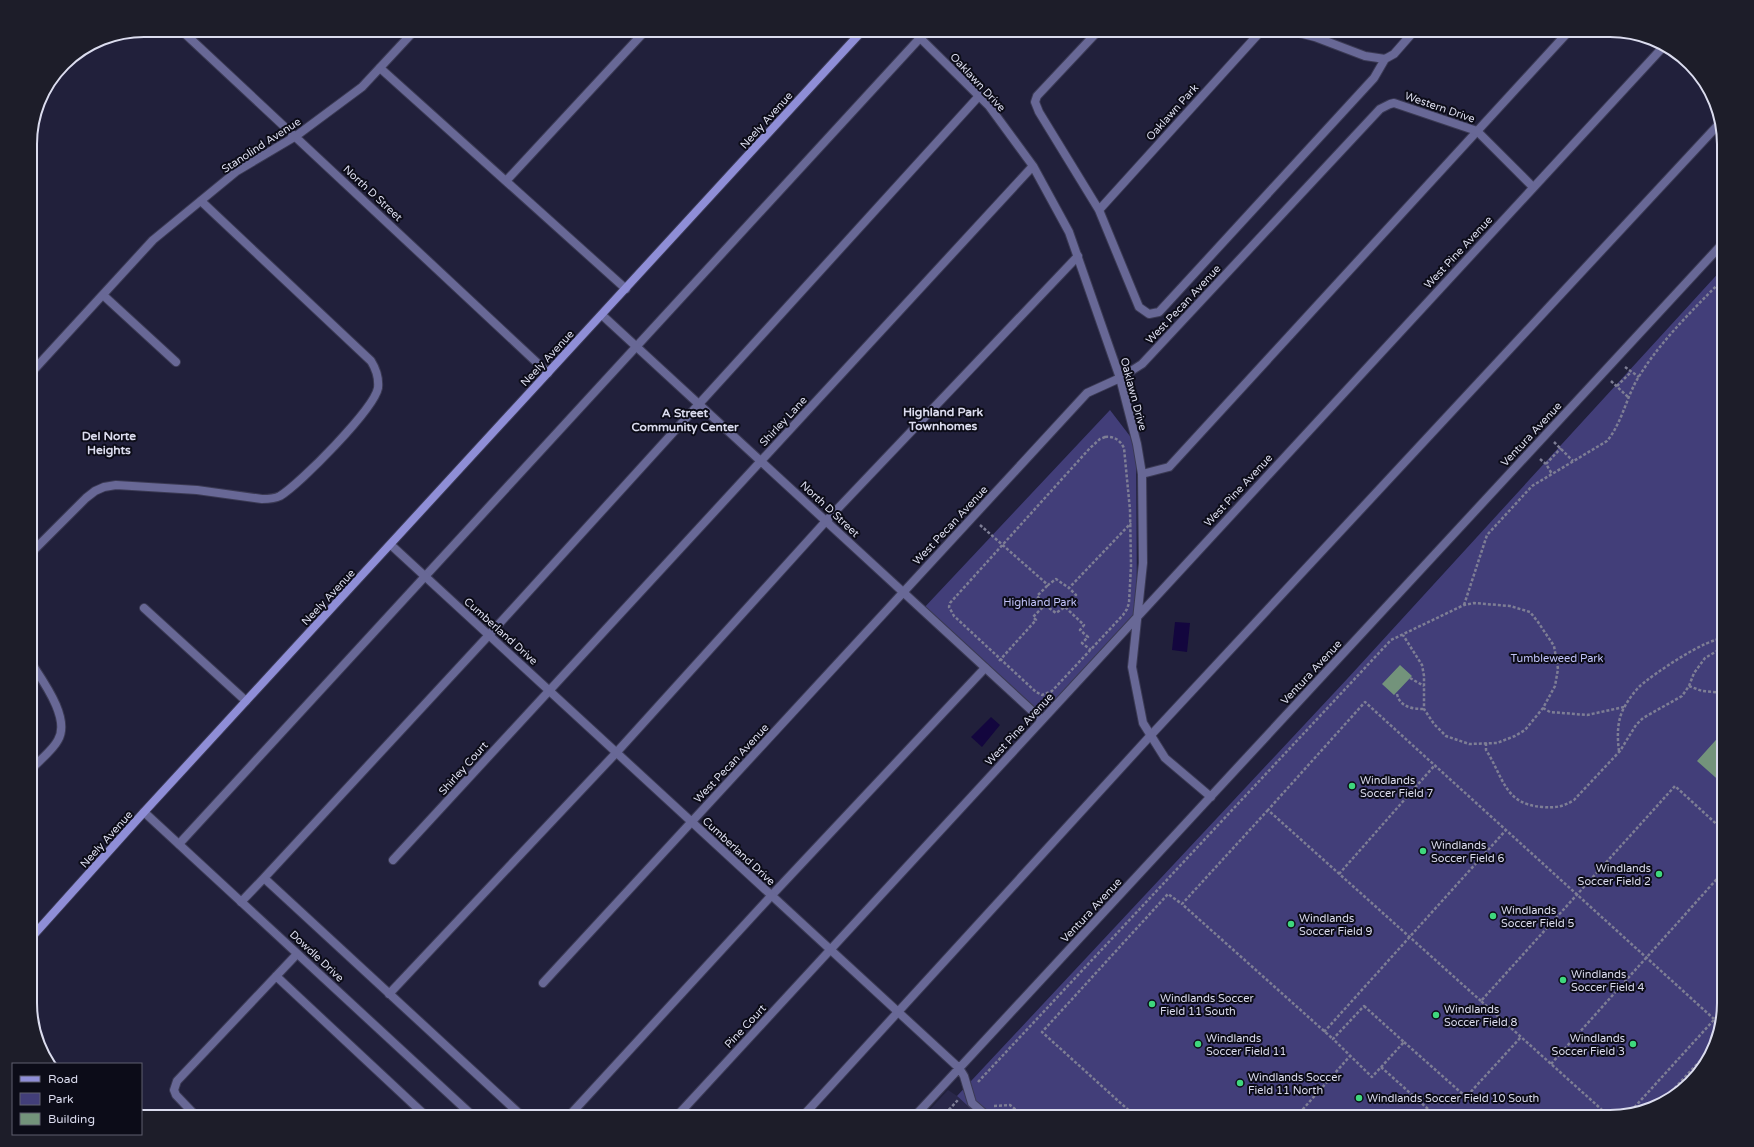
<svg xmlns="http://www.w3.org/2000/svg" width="1754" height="1147" font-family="'Varela Round',sans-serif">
	<rect width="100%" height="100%" fill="#21203b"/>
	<path fill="#292749" d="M948 1090 957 1096 980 1117H923Z"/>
	<path fill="#423e79" d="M1724 267V1003L1705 1066 1667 1102 1610 1117H980L957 1096 1348 678Z
		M1110 410 1136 444 1137 617 1041 719 922 610Z"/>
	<path fill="#13063e" d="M1175 622 1190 623 1187 652 1172 650Z
		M991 717 1000 725 982 747 971 737Z"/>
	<path fill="#73937b" d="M1400 665 1412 676 1394 695 1382 684Z
		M1724 731V785L1697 761Z"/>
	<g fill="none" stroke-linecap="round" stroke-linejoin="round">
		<g stroke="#3b3a54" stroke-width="10">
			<path id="lane" d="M380 68 626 289
				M506 181 646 30
				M1142 474 1169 467 1570 30
				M30 554 86 498 95 491 104 487 116 485 197 490 262 499C269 499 274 499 280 496 300 484 374 409 378 388 379 378 376 369 371 361L201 201
				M30 661C42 680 71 718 58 740 53 750 38 762 30 770
				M179 844 920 38
				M264 878 489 635 979 96
				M241 902 264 878 523 1117
				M276 976 427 1117
				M389 994 616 753 826 521 1078 256
				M197 1117 176 1095 174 1090 177 1081 297 954
				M568 1117 771 896 985 668
				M802 1117 1151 735 1719 124"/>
		</g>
		<g stroke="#3b3a54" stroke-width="10">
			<path id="street" d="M181 30 548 373
				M912 30 989 106 1033 166 1069 232 1120 378 1137 444 1142 474 1143 563 1132 667 1143 723 1165 758 1211 797
				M1099 30 1037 96 1035 102 1039 112 1099 210 1139 307 1149 314 1159 312 1374 78 1385 59
				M1287 30 1315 37 1365 56 1385 59 1394 54 1415 30
				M1099 210 1262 30
				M103 295 176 362
				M602 315 1042 720
				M30 374 153 240 237 171 296 136 362 87 415 30
				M391 545 959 1068 964 1076 972 1103 988 1117
				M144 608 246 701
				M144 812 474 1117
				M393 860 1033 166
				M543 983 1087 393 1120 378 1142 364 1380 109 1390 104 1394 103 1477 131 1533 187
				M676 1117 1664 46
				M914 1117 1724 242"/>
		</g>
		<g stroke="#3b3a54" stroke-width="10">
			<path id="secondary" d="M30 939 144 812 863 30"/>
		</g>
		<path stroke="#7e7e95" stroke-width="2.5" stroke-dasharray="3 2" stroke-linecap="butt" d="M1625 367 1639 377
			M1611 381 1628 397
			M1617 386 1631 372
			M1105 437C1114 436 1120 440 1124 448L1130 510 1131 566 1129 603 1127 609 1123 615 1052 691 1042 695 1036 692 954 616 949 607 950 603 1090 448 1100 439Z
			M1554 442 1573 461
			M1540 459 1546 464 1552 474
			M1546 464 1561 448
			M980 525 1048 585 1056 579 1069 588 1131 523
			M1045 605 1056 613 1065 607 1084 625 1080 630 1088 637 1082 643 1091 650
			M1464 605 1487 535 1532 486 1607 441C1622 423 1626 398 1638 378 1661 340 1694 309 1724 278
			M1065 607 1076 595 1069 588
			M999 661 1036 620 1033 617 1045 605 1037 596 1048 585
			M1410 678 1424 686
			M1689 686 1702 691 1724 693
			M1397 694C1400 707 1412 709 1424 709
			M1543 708 1550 712 1587 715 1624 707
			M1486 743V750C1504 778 1504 804 1542 807 1555 808 1563 807 1574 800L1620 751 1636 725 1643 718 1682 696 1689 686 1694 673 1705 658 1724 647
			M1619 751C1617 736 1617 719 1625 706 1629 699 1634 692 1640 686 1652 675 1709 636 1724 639
			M1268 810 1182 904 1333 1039
			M1339 874 1435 765
			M1481 1001 1268 810 1365 702 1714 1019
			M1364 1006 1404 1042 1372 1077 1333 1039Z
			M1324 1032 1506 830
			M1404 1042 1466 1097 1521 1037
			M1551 1064 1724 871
			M1381 1067 1437 1117
			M978 1082 1391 640 1464 605 1474 603 1510 606 1530 612 1538 622 1554 646 1558 669 1555 686 1543 708 1525 730 1515 736 1497 743 1469 744 1446 736 1434 724 1424 709V676L1422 665 1403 635
			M1661 1103 1710 1050
			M994 1106 1010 1105 1025 1117
			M1631 1111 1722 1011
			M942 1117 958 1100
			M1136 1117 1042 1032 1168 894 1182 904
			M1296 1117 1350 1056
			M1610 1117 1481 1001 1675 786 1724 831"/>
		<use href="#lane" stroke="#686896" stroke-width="8"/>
		<use href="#street" stroke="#686896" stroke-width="8"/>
		<use href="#secondary" stroke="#8f8ed7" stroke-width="8"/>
	</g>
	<g fill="#3fd77d" stroke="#0c0c18" stroke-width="1.5">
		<circle cx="1352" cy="786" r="4"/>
		<circle cx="1423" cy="851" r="4"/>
		<circle cx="1659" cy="874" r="4"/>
		<circle cx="1493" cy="916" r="4"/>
		<circle cx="1291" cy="924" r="4"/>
		<circle cx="1563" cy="980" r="4"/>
		<circle cx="1152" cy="1004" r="4"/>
		<circle cx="1436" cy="1015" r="4"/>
		<circle cx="1198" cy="1044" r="4"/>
		<circle cx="1633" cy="1044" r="4"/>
		<circle cx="1240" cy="1083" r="4"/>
		<circle cx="1359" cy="1098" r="4"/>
	</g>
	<g text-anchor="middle" stroke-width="4" stroke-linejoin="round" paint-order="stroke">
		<g font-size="11" fill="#dbdcee" stroke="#0c0c18">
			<text transform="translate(978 82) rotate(47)" y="4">Oaklawn Drive</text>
			<text transform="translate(1440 107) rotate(19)" y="4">Western Drive</text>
			<text transform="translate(1172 112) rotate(-48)" y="4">Oaklawn Park</text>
			<text transform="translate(766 120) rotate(-48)" y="4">Neely Avenue</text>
			<text transform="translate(261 145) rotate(-33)" y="4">Stanolind Avenue</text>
			<text transform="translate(373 193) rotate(43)" y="4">North D Street</text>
			<text transform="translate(1458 252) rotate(-47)" y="4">West Pine Avenue</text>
			<text transform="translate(1183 304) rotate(-47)" y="4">West Pecan Avenue</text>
			<text transform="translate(547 358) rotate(-47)" y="4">Neely Avenue</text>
			<text transform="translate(1134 394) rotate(75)" y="4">Oaklawn Drive</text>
			<text transform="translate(783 421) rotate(-47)" y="4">Shirley Lane</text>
			<text transform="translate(1531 434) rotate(-47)" y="4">Ventura Avenue</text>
			<text transform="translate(1238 490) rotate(-47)" y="4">West Pine Avenue</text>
			<text transform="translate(830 509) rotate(43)" y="4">North D Street</text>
			<text transform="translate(950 525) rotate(-47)" y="4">West Pecan Avenue</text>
			<text transform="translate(328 597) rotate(-47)" y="4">Neely Avenue</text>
			<text transform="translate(501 631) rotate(42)" y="4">Cumberland Drive</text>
			<text transform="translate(1311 672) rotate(-47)" y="4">Ventura Avenue</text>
			<text transform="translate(1019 729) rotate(-47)" y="4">West Pine Avenue</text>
			<text transform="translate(731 763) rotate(-47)" y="4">West Pecan Avenue</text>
			<text transform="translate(463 768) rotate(-48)" y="4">Shirley Court</text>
			<text transform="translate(106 839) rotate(-48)" y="4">Neely Avenue</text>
			<text transform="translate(739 851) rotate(43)" y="4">Cumberland Drive</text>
			<text transform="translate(1091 910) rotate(-47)" y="4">Ventura Avenue</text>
			<text transform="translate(317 956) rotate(43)" y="4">Dowdle Drive</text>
			<text transform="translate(745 1026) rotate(-47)" y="4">Pine Court</text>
		</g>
		<g font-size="11" fill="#c1c3f9" stroke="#0c0c18">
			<text x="1040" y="606">Highland Park</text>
			<text x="1557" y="662">Tumbleweed Park</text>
		</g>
		<g font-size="11" fill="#dbdcee" stroke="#0c0c18" text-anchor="start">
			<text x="1360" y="784">Windlands<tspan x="1360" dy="13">Soccer Field 7</tspan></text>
			<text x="1431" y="849">Windlands<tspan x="1431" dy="13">Soccer Field 6</tspan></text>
			<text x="1651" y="872" text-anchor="end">Windlands<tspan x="1651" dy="13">Soccer Field 2</tspan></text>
			<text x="1501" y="914">Windlands<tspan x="1501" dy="13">Soccer Field 5</tspan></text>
			<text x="1299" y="922">Windlands<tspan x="1299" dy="13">Soccer Field 9</tspan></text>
			<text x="1571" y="978">Windlands<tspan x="1571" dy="13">Soccer Field 4</tspan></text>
			<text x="1160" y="1002">Windlands Soccer<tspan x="1160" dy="13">Field 11 South</tspan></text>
			<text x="1444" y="1013">Windlands<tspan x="1444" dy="13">Soccer Field 8</tspan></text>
			<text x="1206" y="1042">Windlands<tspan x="1206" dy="13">Soccer Field 11</tspan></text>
			<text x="1625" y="1042" text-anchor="end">Windlands<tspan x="1625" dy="13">Soccer Field 3</tspan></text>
			<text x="1248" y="1081">Windlands Soccer<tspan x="1248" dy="13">Field 11 North</tspan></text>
			<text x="1367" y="1102">Windlands Soccer Field 10 South</text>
		</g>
		<g font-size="12" font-weight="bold" fill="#dbdcee" stroke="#0c0c18">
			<text x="943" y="416">Highland Park<tspan x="943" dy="14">Townhomes</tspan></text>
			<text x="685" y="417">A Street<tspan x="685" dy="14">Community Center</tspan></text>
			<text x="109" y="440">Del Norte<tspan x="109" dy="14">Heights</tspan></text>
		</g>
	</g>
	<path d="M0 0H1754V1147H0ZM144 37H1610A107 107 0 0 1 1717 144V1003A107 107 0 0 1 1610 1110H144A107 107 0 0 1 37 1003V144A107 107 0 0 1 144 37Z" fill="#1d1d29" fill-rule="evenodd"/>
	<path fill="none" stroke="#dbdcee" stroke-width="2" d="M144 37H1610A107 107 0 0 1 1717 144V1003A107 107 0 0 1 1610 1110H144A107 107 0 0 1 37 1003V144A107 107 0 0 1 144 37Z"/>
	<rect x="12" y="1063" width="130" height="72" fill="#0c0c18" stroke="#5f5f6e"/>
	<rect x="20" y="1076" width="20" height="6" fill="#8f8ed7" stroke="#5f5f6e"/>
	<text x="48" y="1083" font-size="12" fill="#dbdcee">Road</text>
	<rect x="20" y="1093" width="20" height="12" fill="#423e79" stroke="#5f5f6e"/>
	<text x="48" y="1103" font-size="12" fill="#dbdcee">Park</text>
	<rect x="20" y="1113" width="20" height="12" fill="#73937b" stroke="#5f5f6e"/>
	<text x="48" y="1123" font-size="12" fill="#dbdcee">Building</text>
</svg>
